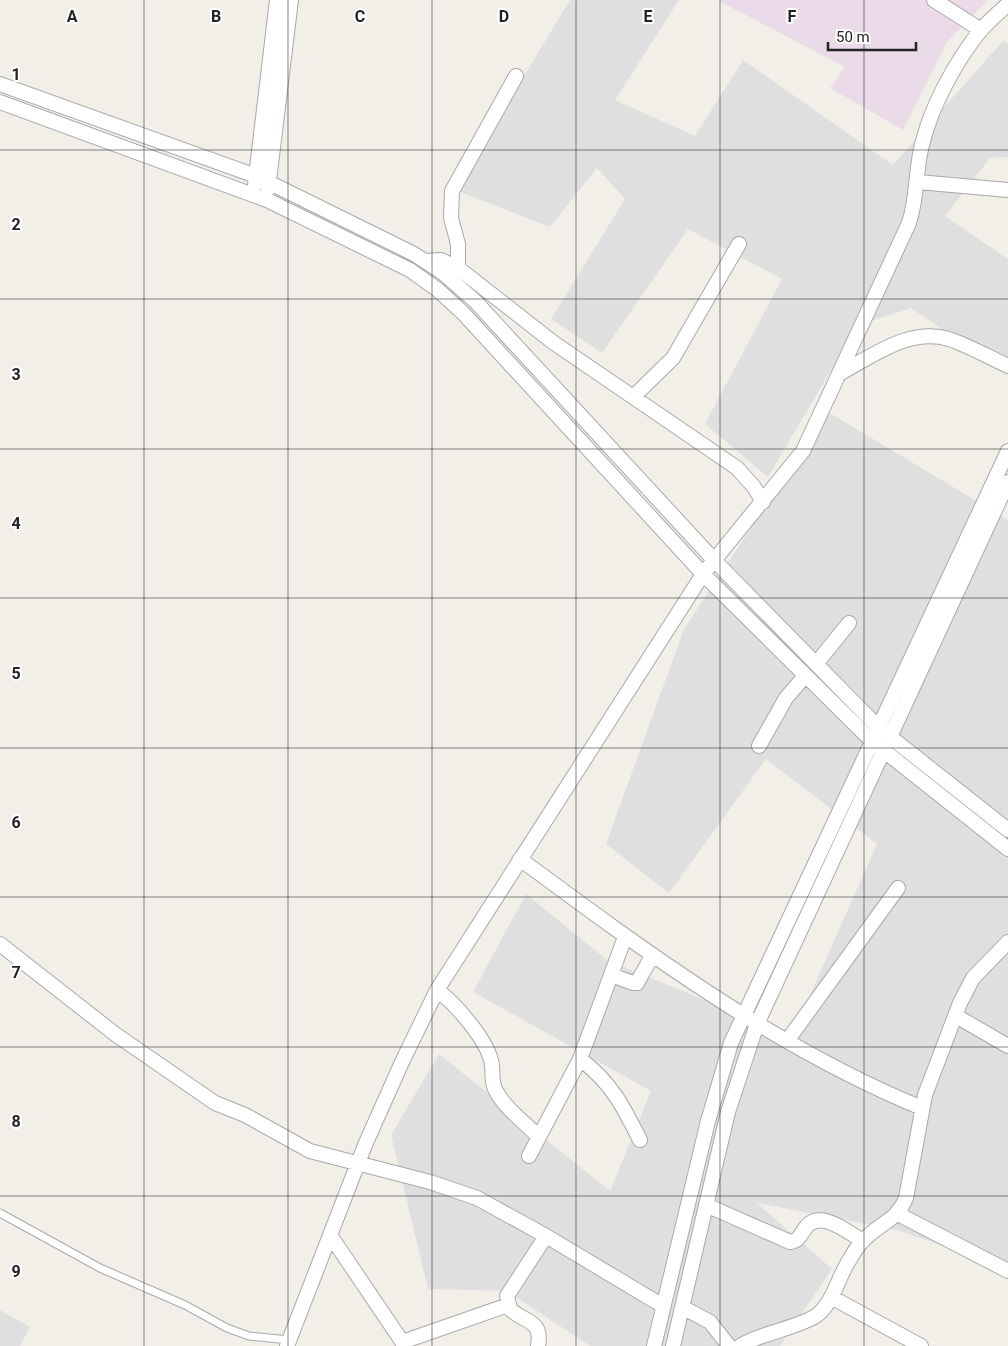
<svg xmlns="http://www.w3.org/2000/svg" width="1008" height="1346" font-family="Roboto,sans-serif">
	<rect width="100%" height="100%" fill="#f2efe9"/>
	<path fill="#e0dfdf" d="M570 0H679L615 100 695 136 743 60 893 165 1003 41 1008 43V157L990 158 945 216 1008 259V374L911 308 858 325 768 477 705 424 782 279 688 229 602 353 551 319 625 199 597 168 550 227 455 190Z
		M828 412 1008 520V1268L897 1230 757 1203 832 1269 780 1346H590L507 1291 428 1289 391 1135 439 1054 610 1191 651 1091 473 992 526 894 607 960 792 1036 877 844 766 759 669 893 606 844 684 629Z
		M0 1310 30 1327 20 1346H0Z"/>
	<path fill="#ebdbe8" d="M717 0H988L947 42 903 130 830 88 845 67Z"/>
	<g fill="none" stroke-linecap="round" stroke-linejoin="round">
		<g stroke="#a9a9a9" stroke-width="9">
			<path id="service" d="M0 1213 100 1268 185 1305 227 1328 249 1336 289 1340"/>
		</g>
		<g stroke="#a9a9a9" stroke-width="16">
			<path id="minor" d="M934 0 981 30
				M0 84 256 176 414 254 443 273 475 301 714 560 879 728 1008 830
				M0 102 267 200 410 270 438 290 463 313 703 574 873 742 1008 849
				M918 182 1008 190
				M255 185 277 0
				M268 189 291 0
				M425 261 441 260 458 268 554 343 737 468 754 487 763 502
				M458 268V244L451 218 452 191 516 76
				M839 374C872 356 910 327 949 339 969 346 989 357 1008 366
				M633 397 673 358 739 244
				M816 664 849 623
				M759 746 786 698 805 676
				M520 859C647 953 776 1048 922 1108
				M0 944 115 1034 215 1103 245 1115 310 1151 430 1182 477 1198 546 1236 663 1306
				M611 975 633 983H637L652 956
				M437 990C456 1004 485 1038 491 1060 494 1071 490 1081 496 1091 505 1108 524 1122 538 1136
				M956 1016 1008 1046
				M787 1041 898 888
				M580 1059C611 1082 623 1106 640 1140
				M529 1156 580 1059 625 937
				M706 1205 790 1242C798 1241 800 1236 804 1230 818 1207 846 1231 863 1241
				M898 1214 1008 1271
				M330 1235 405 1346
				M831 1297 921 1346
				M682 1307 710 1322 729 1346
				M402 1342 508 1305
				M287 1346 365 1145 402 1062 437 990 703 574 803 451 909 223C918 196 915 168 923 141 932 105 957 59 981 30 989 21 999 12 1008 4
				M538 1346C543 1319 524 1323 510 1309L507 1296 546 1236
				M654 1346 708 1121 731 1043 1008 451
				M673 1346 728 1112 757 1024 1008 482
				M740 1346C763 1332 791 1330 814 1317 833 1306 838 1276 850 1259 855 1250 861 1241 869 1235 884 1222 898 1218 906 1198L925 1095 960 1003 973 978 1008 942"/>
		</g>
		<use href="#service" stroke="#fff" stroke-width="7"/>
		<use href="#minor" stroke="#fff" stroke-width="14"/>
	</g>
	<path fill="none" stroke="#222" stroke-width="1" stroke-opacity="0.55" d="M144 0V1346M288 0V1346M432 0V1346M576 0V1346M720 0V1346M864 0V1346M0 150H1008M0 299H1008M0 449H1008M0 598H1008M0 748H1008M0 897H1008M0 1047H1008M0 1196H1008"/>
	<g font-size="16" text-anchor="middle" font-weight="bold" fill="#222" stroke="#fff" stroke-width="4" stroke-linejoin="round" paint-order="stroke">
		<text x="72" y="22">A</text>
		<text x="216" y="22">B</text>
		<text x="360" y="22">C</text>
		<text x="504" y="22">D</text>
		<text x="648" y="22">E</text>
		<text x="792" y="22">F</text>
		<text x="16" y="80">1</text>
		<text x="16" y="230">2</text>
		<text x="16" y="380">3</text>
		<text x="16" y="529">4</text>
		<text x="16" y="679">5</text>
		<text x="16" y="828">6</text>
		<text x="16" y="978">7</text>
		<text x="16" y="1127">8</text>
		<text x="16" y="1277">9</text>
	</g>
	<path d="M828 42v8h88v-8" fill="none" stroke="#222222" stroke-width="2.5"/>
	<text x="836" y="42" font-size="15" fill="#222222" stroke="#ffffff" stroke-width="4" paint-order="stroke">50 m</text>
</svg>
